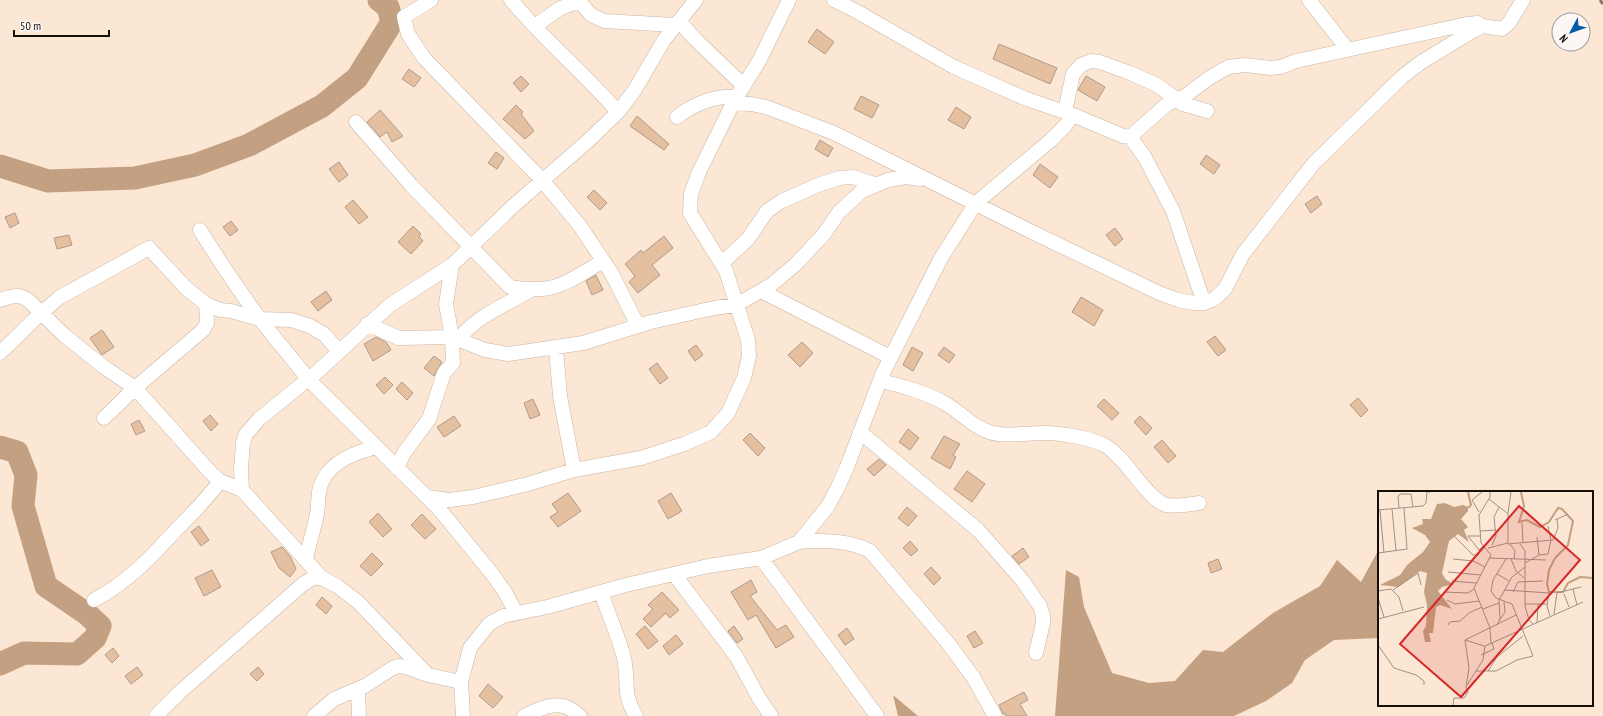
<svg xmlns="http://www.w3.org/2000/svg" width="1603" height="716" font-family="'PT Sans Narrow',sans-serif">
	<rect width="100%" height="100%" fill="#fce7d4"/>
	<path fill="#c3a081" d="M1379 549V638L1334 640 1305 660 1292 683 1266 701 1234 716H1055L1066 570 1079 577 1084 607 1112 673 1149 683 1175 681 1203 650 1223 652 1273 613 1320 586 1337 560 1361 582Z
		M893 695 918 716H898Z"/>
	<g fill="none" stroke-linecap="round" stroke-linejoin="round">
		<path stroke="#c3a081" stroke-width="23" d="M0 166 48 181 135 178 195 165 249 145 322 106 357 78 392 22 388 7 379 0
			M0 447 17 452 26 475 23 506 46 586 87 614 100 626 95 638 77 654 24 653 0 664"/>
	</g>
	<path fill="#e4c0a0" stroke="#af9b8a" d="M817 29 834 42 825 54 808 42Z
		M999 44 1057 68 1050 84 993 59Z
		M409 69 421 78 414 87 402 79Z
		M521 76 529 84 521 92 513 83Z
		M1086 76 1105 87 1097 101 1078 90Z
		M861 96 879 105 872 118 854 109Z
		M516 105 523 112 521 114 534 131 525 139 503 119Z
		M956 107 971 117 964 129 948 120Z
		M380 110 403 136 392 142 387 132 380 137 376 132 367 122Z
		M637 116 669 144 664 150 630 126Z
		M820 140 833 148 828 157 815 149Z
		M496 152 504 158 497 169 488 163Z
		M1206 155 1220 165 1214 174 1200 164Z
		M339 162 348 175 339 182 329 169Z
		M1040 164 1058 177 1050 188 1033 175Z
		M594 190 607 203 600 210 587 197Z
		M1317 196 1322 204 1311 213 1305 204Z
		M353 200 368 217 359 224 345 207Z
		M15 213 19 223 10 228 5 217Z
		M231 221 238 230 230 236 223 227Z
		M413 226 421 234 419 236 423 241 411 254 398 242Z
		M1115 228 1123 239 1115 246 1106 235Z
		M69 235 72 245 57 249 54 238Z
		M664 236 673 248 652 265 660 275 638 293 629 282 635 276 625 264 641 250 643 253Z
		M596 275 603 290 592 295 586 281Z
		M326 291 332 300 318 311 311 302Z
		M1081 297 1103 310 1094 326 1072 312Z
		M102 330 114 347 102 355 90 338Z
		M1215 336 1226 350 1218 356 1207 342Z
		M376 337 386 342 391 350 373 361 364 344Z
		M802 342 813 353 800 367 788 355Z
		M696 345 703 355 695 361 688 351Z
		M912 347 923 353 913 371 903 365Z
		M944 347 955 355 949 363 938 355Z
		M434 356 442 362 438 368 434 376 424 368Z
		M657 363 668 378 660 384 649 369Z
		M385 377 393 385 384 394 376 385Z
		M402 382 413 393 407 400 396 389Z
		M1358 398 1368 410 1361 417 1350 405Z
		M533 399 540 415 530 419 524 403Z
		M1104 399 1119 413 1112 420 1097 406Z
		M210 415 218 424 211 431 203 421Z
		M454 416 461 426 444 437 437 427Z
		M1140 416 1152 428 1146 435 1134 422Z
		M139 420 145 431 136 435 131 424Z
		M908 429 919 438 910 450 899 442Z
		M750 433 765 448 758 456 743 440Z
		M944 436 960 444 953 455 956 457 950 469 931 458Z
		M1162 440 1176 456 1168 463 1154 447Z
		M879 459 886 465 874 476 867 469Z
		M967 471 985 484 972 502 954 489Z
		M568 493 581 511 558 527 550 517 558 512 552 504Z
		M671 493 682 511 668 519 658 501Z
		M907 507 917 516 908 526 898 518Z
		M378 513 392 529 383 537 369 522Z
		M422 514 436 529 425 539 411 525Z
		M199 526 209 540 201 546 191 532Z
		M910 541 918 550 911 556 903 548Z
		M282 547 290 556 296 569 290 577 279 568 271 552Z
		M1023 548 1029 557 1019 564 1012 556Z
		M372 553 383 564 371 576 360 566Z
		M1218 559 1222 569 1211 573 1208 563Z
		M931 567 941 578 934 585 924 574Z
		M212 570 221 587 204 596 195 578Z
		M751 580 757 592 750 596 777 630 786 625 794 637 776 648 756 615 748 620 731 592Z
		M662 592 679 610 670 618 666 613 651 627 643 619 653 609 648 605Z
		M322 597 332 606 326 614 316 605Z
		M645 626 658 641 648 649 636 634Z
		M734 626 743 639 737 643 728 631Z
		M847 628 854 639 845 645 838 635Z
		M975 631 983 643 974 648 967 636Z
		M676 635 683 644 669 655 663 646Z
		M113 648 119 656 112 663 105 655Z
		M137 667 143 675 131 684 125 676Z
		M258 667 264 674 257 681 250 674Z
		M488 684 503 697 493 708 479 696Z
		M1024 692 1028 700 1020 704 1027 716H1006L1005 713 1003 714 999 705Z"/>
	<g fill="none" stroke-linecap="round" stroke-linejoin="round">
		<g stroke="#c9b5a3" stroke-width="15">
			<path id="minor" d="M431 0 404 17 408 34 424 58 543 181 580 226 612 274 638 326
				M511 0C544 40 584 73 618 112
				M834 0 856 11 954 67 1024 98 1073 115 1123 136 1130 137 1166 105 1185 96 1209 78 1228 67 1245 65 1270 68 1281 67 1296 61 1467 24 1478 23
				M1309 0 1348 50
				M579 1 591 15 604 21 675 25
				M679 21 696 40 744 86
				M535 26 559 9 580 0
				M733 103 751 104 766 107 834 133 1034 233 1159 293 1178 300 1194 303H1204L1214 299 1225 289 1243 254 1314 163 1402 77 1420 63 1474 30 1483 26 1502 29 1509 23 1523 0
				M1065 111 1073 74 1081 65 1091 61 1100 62 1130 73 1157 85 1183 104 1207 111
				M677 117C693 104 716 95 737 97
				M356 122 411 185 510 287C555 295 567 282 603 261
				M1130 137 1144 156 1173 211 1204 303
				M200 230C220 262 241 294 264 324 278 343 294 360 308 379L440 510 493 575 505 592 516 613
				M722 263 748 239 767 211 782 201 818 185 839 178 853 177 874 184
				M761 291 890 357
				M0 300C11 297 18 293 28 300L65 336 104 367 135 388 211 473 220 481 242 490 322 578
				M367 324 399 338 452 337 485 350 508 354 583 343 651 322 714 308 736 305 771 285 796 264 824 234 839 212 862 191 888 180 906 177 921 179
				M459 339C477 315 507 305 532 289
				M556 348 560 396 574 470
				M0 353 41 313 60 297 149 248 186 288 206 304 220 310 231 311 260 319 291 320 310 326 325 335 339 352
				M881 381C899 385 931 394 946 404 963 414 978 432 998 434 1013 436 1029 433 1044 433 1060 433 1092 438 1106 446 1126 458 1147 499 1166 505 1177 507 1189 504 1199 503
				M104 418 135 388 203 330 207 323 206 304
				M860 432 978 530 1022 580 1040 606 1043 616V623L1036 653
				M397 468 404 453 429 419 444 373 453 363 452 337 446 304 452 265
				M242 490 241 469 243 443 246 434 259 419 317 372 390 305 452 265 512 207 589 140 618 112 634 91 664 40 696 0
				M428 497 449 500 473 497 528 484 574 470 641 458 684 444 711 432 728 413 744 378 749 356 748 340 726 271 690 213 691 194 699 172 733 103 759 61 789 0
				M799 542C822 540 849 540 870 551L948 643 973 677 995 716
				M761 558 877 716
				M306 559C309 544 314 529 317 514 319 503 317 490 323 480 333 460 357 452 377 447
				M674 574 736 656 759 698 771 716
				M601 592C608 613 617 633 623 654 630 678 621 693 636 716
				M94 600C127 583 152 556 177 529 192 514 207 499 220 481
				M358 689 359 716
				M156 716 180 692 303 584 313 578H322L337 586 358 602 428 675 461 682
				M314 716 334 699 365 686 391 669 398 666 406 667 425 674
				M463 716 461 682 470 648 489 624 503 616 547 607 626 585 708 566 761 558 799 542 828 506 837 489 847 467 882 375 941 258 976 203 1051 140 1065 126 1073 115
				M524 716C545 706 561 698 580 716"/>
		</g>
		<use href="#minor" stroke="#fff" stroke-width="14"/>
		<path stroke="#86786c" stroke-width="3" stroke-dasharray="5 5" stroke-linecap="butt" d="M1600 0 1603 4"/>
	</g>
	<g transform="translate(1378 491)">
		<rect width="215" height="215" fill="#fce7d4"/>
		<path d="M67 12 76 16 85 14 90 16V20L83 28 90 36 86 39 91 51 80 43 71 50 64 82 68 89 76 93 64 96 60 100 74 118 62 114 58 116 55 142H51L53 151H47L45 140 48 135 49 114 46 101 49 82 42 80 20 96 2 94 22 84 29 74 45 61 52 51 47 44 34 37 45 33 44 28H53L59 13Z" fill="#c3a081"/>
		<path fill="none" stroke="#c3a081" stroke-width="2" d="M90 1 93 14 90 17M143 1 146 15 141 31 149 29 162 36 171 31 180 17 184 18 195 30 190 54 177 67 171 79 169 93 171 101H185L190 92 202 86 215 87"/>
		<path fill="none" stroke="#a09183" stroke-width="1" d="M112 1V6L101 24 103 52 113 64 96 97 112 137 113 152M111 8 129 22M21 17 20 5 23 3H33L35 16M14 18 18 60M0 19 45 15 48 12 49 1H52M2 19 6 62M101 21 94 9 104 1M177 29 190 23M144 32 145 52M102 40 118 39M76 45 95 64H100L102 59M102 45H90L101 59 106 54M159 46 161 64M129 53 175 49 180 37 179 28M132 53 137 60 136 68M142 53 147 60V115L151 129 155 133M114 54 118 45 116 26 121 16M110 57 130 52V22L133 1M0 62 29 58 26 17M111 67 168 69M75 68 95 70 107 76M133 68 138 80 146 87M147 72 161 64 170 63 173 49 170 35M70 81 103 84M119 83 131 90M74 90 98 92M195 98 199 114M15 99 40 82 43 94M127 99 171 102 169 115 172 125M0 100 13 98 21 106 25 120M66 101 90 102 96 98M135 101 140 91 165 90M186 103 191 116M0 107 6 126M69 109 77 113 101 110M147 113H169M105 118 121 112M176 123 179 102 203 96M0 128 46 116M121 130 127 121 126 111M159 132 160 113M70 134 72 131 82 130 91 122 104 116M119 134 122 128 121 109 134 86 147 76M87 149 106 155M0 154 16 177 38 184 46 190V194M103 164 116 158 114 152M98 180H118L139 169 155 165 134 113 118 107 113 100 115 89 128 68M110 180 119 166 145 145M89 194 105 169 107 155 205 111M75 214 76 207H86L90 201 88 196 91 177 87 149 138 124"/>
		<path fill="#d62828" fill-opacity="0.15" stroke="#d62828" stroke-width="2" d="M141 15 202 69 83 206 22 153Z"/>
		<rect width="215" height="215" fill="none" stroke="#160f09" stroke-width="2"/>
	</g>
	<g transform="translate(1571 32) rotate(229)"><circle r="19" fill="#fcf7f4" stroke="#a09a96"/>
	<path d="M0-3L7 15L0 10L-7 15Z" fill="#065ba9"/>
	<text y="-6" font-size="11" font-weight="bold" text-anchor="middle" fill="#160f09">N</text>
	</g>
	<path d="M14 30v6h95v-6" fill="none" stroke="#160f09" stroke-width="2"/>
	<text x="20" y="30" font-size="12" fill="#160f09" stroke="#fcf7f4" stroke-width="3" paint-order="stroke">50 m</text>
</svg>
